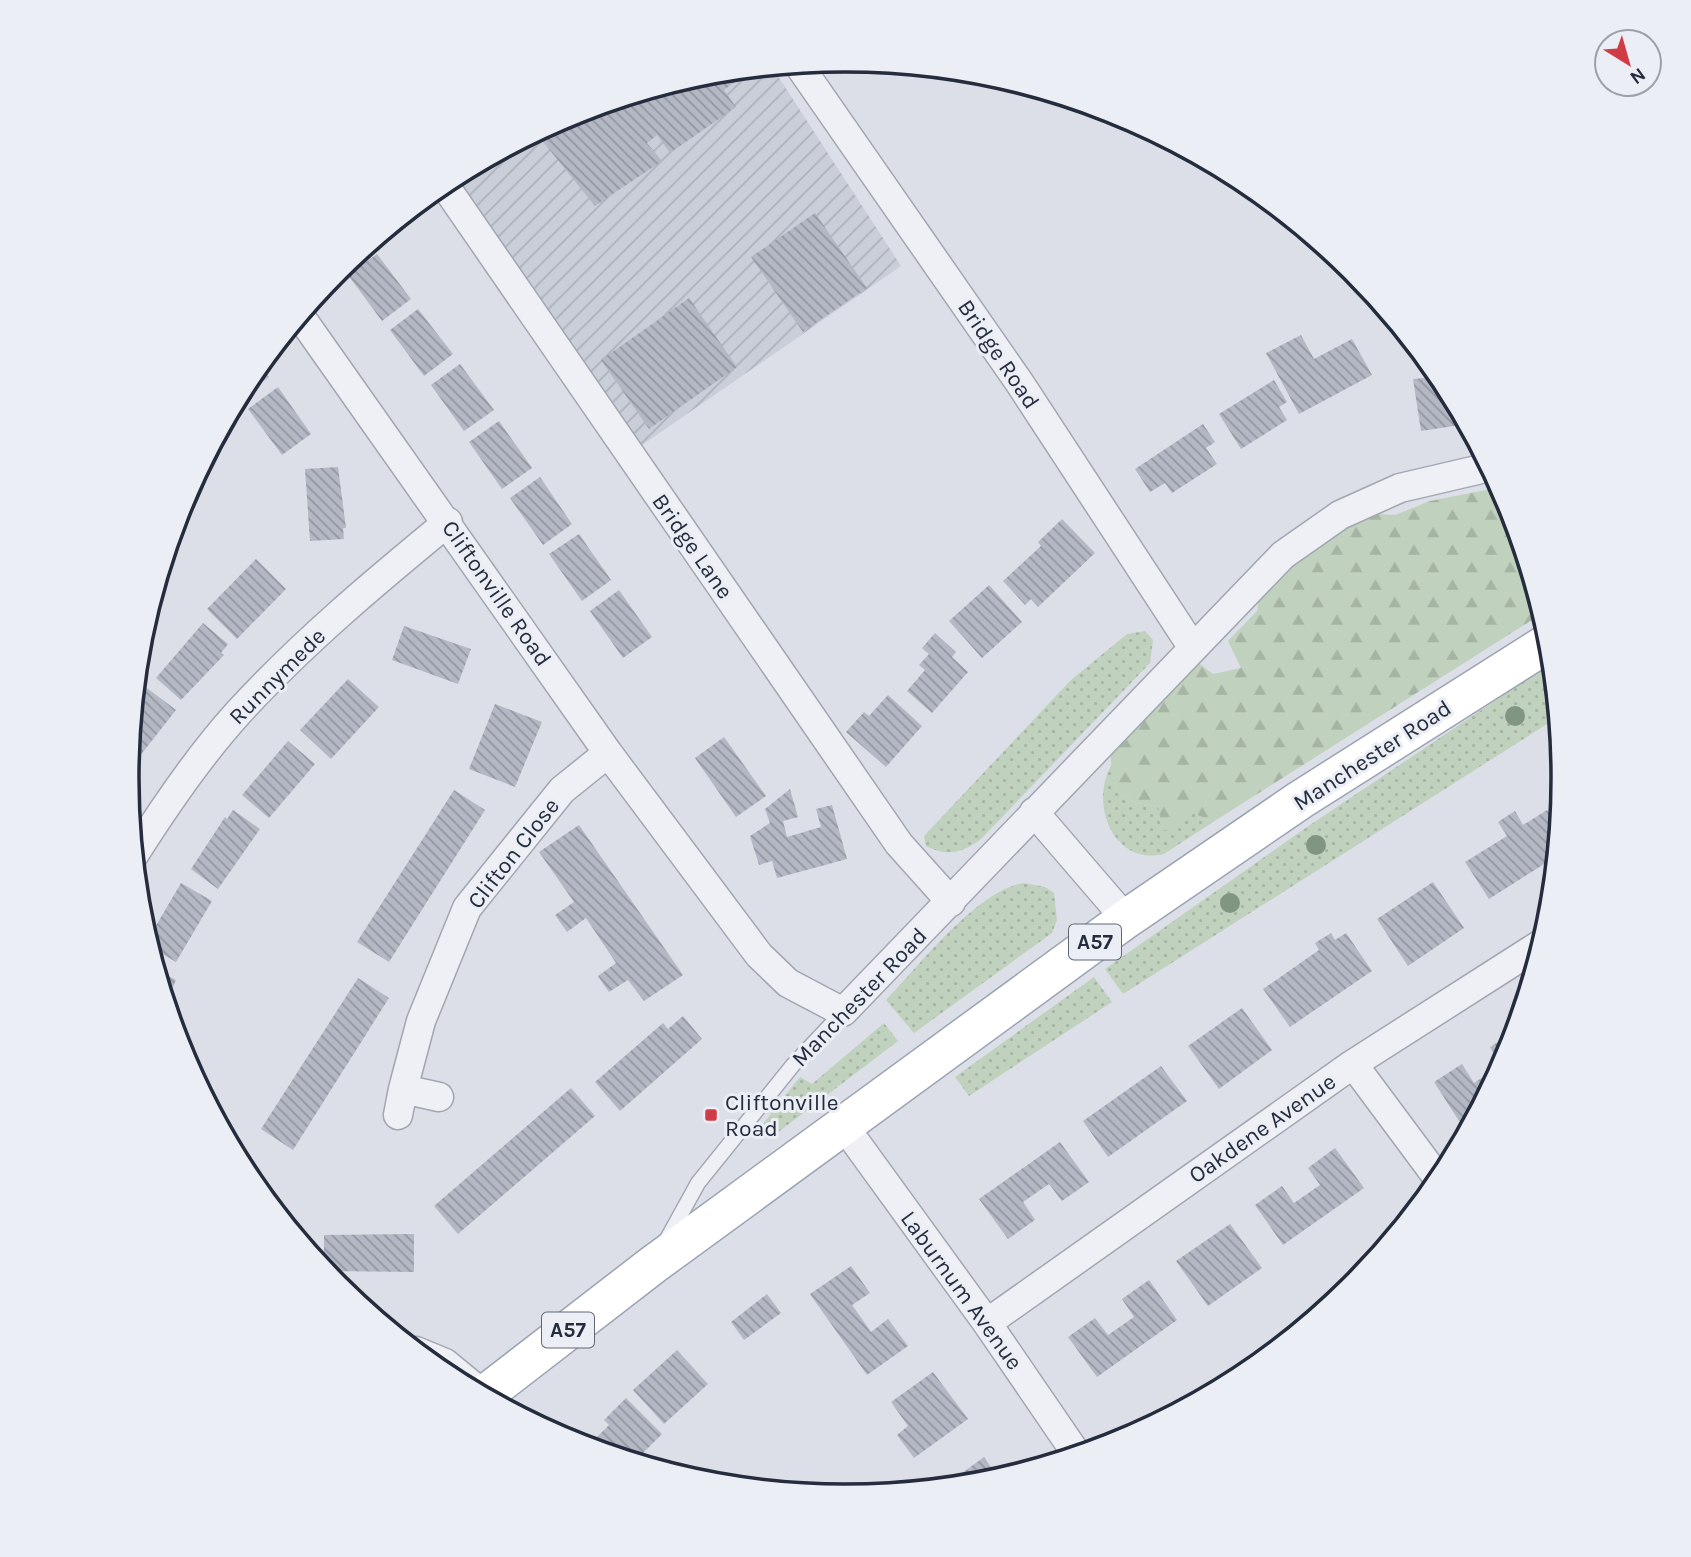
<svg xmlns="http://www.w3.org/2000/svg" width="1691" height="1557" font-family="Karla,sans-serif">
	<defs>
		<pattern id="industrial-furrows" width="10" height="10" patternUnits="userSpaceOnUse" patternTransform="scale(1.75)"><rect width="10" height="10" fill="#caced9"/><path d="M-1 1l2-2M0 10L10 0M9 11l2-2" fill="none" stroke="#adb1bb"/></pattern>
		<pattern id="grass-dots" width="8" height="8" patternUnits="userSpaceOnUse" patternTransform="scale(1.75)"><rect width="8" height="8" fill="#c0d1bd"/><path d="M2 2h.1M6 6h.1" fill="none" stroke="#a5b4a3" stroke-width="1.8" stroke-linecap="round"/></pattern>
		<pattern id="forest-firs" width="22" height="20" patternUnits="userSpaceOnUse" patternTransform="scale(1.75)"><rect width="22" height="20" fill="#c0d1bd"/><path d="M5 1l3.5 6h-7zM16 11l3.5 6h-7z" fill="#a5b4a3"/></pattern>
		<pattern id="building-back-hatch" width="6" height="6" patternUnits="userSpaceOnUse" patternTransform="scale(1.75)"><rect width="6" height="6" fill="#b3b8c4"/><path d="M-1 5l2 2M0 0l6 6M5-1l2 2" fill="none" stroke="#9196a0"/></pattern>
	</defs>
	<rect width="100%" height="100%" fill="#dcdfe7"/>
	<path fill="url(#industrial-furrows)" d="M772 67 901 266 635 450 453 177 571 114 706 73Z"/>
	<path fill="url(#grass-dots)" d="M1145 631 1153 640 1150 663 981 839C962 853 948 857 926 846L924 836 1071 680 1127 634Z
		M1553 662 1558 717 1123 994 1105 969 1310 825Z
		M1112 764 1117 791 1134 802 1158 807 1175 830 1191 812 1213 822 1164 854C1112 866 1089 802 1112 764Z
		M1024 883 1045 887 1054 893 1057 920 1052 933 914 1033 886 1000C920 965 977 890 1024 883Z
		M1094 977 1112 1002 969 1096 955 1077Z
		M884 1023 898 1041 773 1136 768 1130 760 1136 763 1124 800 1077 812 1084Z"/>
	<path fill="url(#forest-firs)" d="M1501 487 1510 504 1543 613 1213 822 1191 812 1175 831 1163 830 1158 807 1134 802 1117 791 1108 745 1191 657 1213 674 1241 668 1228 641 1257 611 1261 588 1273 576 1306 557 1346 524 1376 514 1395 515 1430 501Z"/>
	<path fill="url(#building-back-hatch)" d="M752 69 724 90 736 107 670 153 657 135 647 143 662 161 595 206 536 133 571 114 706 73Z
		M815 213 867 288 803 332 751 257Z
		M377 254 411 299 382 321 348 275Z
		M689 298 737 367 649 429 601 360Z
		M418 309 453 354 424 376 390 330Z
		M1301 335 1314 359 1352 339 1372 375 1299 414 1266 353Z
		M1421 351 1444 379 1467 424 1421 431 1413 379 1425 378Z
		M260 364 269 377 237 399 248 379Z
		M460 364 494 410 464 431 431 385Z
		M1274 380 1287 402 1279 407 1287 420 1241 449 1219 414Z
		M278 387 311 434 282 455 248 409Z
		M499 421 532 468 502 489 469 442Z
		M1203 424 1215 442 1206 448 1217 464 1172 493 1165 483 1150 492 1135 469Z
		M338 467 346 528H343L344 539 310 541 305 469Z
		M540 477 572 524 543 545 510 498Z
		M1062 519 1095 553 1038 607 1031 599 1025 605 1003 581 1041 546 1038 542Z
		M579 534 611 580 582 601 549 554Z
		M256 559 286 589 237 639 207 609Z
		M989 585 1022 622 982 658 949 621Z
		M619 590 652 637 623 658 590 611Z
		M203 623 228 644 221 653 224 655 181 700 156 678Z
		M404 626 471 649 458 684 392 660Z
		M935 633 956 652 952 657 968 672 932 713 907 691 925 670 919 665 929 654 922 648Z
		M348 679 379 707 331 759 300 730Z
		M147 688 176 710 132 766 128 763 134 705Z
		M888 695 922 726 886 767 846 732 864 712 869 716Z
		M495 704 542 722 515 787 469 769Z
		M724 737 766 796 736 817 695 758Z
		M288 741 315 764 269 818 242 795Z
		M790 789 798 817 783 821 787 837 821 827 816 809 832 805 847 859 777 878 772 861 759 865 750 836 770 823 765 809Z
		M454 790 485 810 389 962 357 942Z
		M233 810 260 829 218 889 191 869 225 817 227 819Z
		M1547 810 1559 830 1557 856 1489 899 1465 862 1507 836 1498 822 1515 811 1523 825Z
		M579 825 683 975 644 1001 628 980 609 992 604 985 598 976 616 963 586 918 567 932 555 915 574 902 539 852Z
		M1433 882 1464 928 1408 966 1377 919Z
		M181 883 212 901 176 962 149 946 147 941Z
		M1331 933 1335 940 1346 933 1372 971 1290 1027 1263 989 1319 950 1315 943Z
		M156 970 176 980 166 1002Z
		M358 978 389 998 293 1150 261 1129Z
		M1242 1008 1272 1050 1219 1089 1188 1046Z
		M683 1016 702 1039 620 1111 595 1082 663 1023 668 1029Z
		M1517 1030 1510 1054 1478 1113 1461 1124 1434 1082 1462 1064 1474 1083 1501 1065 1490 1047Z
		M1161 1066 1187 1101 1108 1157 1083 1121Z
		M571 1088 595 1116 458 1234 434 1206Z
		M1060 1142 1089 1182 1062 1201 1049 1184 1023 1202 1035 1220 1008 1239 979 1199Z
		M1335 1148 1364 1188 1283 1245 1255 1205 1282 1186 1294 1203 1320 1185 1308 1168Z
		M1230 1224 1262 1268 1208 1306 1176 1261Z
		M414 1234V1272L324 1271V1235Z
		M851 1266 870 1293 852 1305 862 1319 871 1332 888 1319 908 1346 867 1375 810 1294Z
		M1149 1280 1177 1320 1097 1377 1068 1337 1095 1318 1108 1335 1134 1317 1122 1299Z
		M767 1294 781 1313 744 1340 731 1322Z
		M677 1350 708 1384 664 1424 633 1390Z
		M933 1372 968 1419 914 1458 897 1435 908 1426 891 1402Z
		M626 1398 662 1434 634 1462 602 1452 592 1442 609 1425 604 1420Z
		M984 1457 997 1476 1004 1471 1008 1477 985 1484 955 1487 951 1481Z"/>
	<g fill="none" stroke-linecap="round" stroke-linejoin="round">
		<g stroke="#a1a6b1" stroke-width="17">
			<path id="service" d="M666 1241 698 1183 793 1065 843 1012"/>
		</g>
		<g stroke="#a1a6b1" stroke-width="31">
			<path id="minor" d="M798 64 1019 382 1193 648
				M443 183 899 844 951 902
				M300 316 608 753 759 955 788 983 843 1012 1283 555 1340 515 1400 488 1490 467
				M1034 812 1126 919
				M134 855C165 806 199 756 238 713 302 643 375 582 448 522
				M1353 1064 1440 1181
				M403 1089 421 1021 467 908 562 790 608 753
				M398 1115 403 1089 439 1097
				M844 1126 987 1323 1078 1456
				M987 1323 1353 1064 1544 942
				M416 1351 445 1363 484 1395"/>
		</g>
		<g stroke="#9ba3b3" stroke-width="41">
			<path id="primary" d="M483 1396 654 1264 1126 919 1300 800 1551 641"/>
		</g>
		<use href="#service" stroke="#eff0f5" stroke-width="14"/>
		<use href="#minor" stroke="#eff0f5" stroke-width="28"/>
		<use href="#primary" stroke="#fff" stroke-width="38"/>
	</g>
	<g fill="#819583">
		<circle cx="1515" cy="716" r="10"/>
		<circle cx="1316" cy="845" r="10"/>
		<circle cx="1230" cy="903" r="10"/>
	</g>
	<rect fill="#d13b46" stroke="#ebeef4" stroke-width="2.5" x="704" y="1108" width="14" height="14" rx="3.5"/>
	<g text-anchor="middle" stroke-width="6" stroke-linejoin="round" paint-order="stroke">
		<g fill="#ebeef4" stroke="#606674" stroke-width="2">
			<rect x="1069" y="924.5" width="52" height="35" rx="5"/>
			<rect x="542" y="1312.5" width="52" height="35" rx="5"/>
		</g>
		<g font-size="21" font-weight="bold" fill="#252c3d">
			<text x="1095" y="949">A57</text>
			<text x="568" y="1337">A57</text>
		</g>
		<g font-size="23" fill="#252c3d" stroke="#ebeef4">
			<text transform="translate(999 354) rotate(56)" y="8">Bridge Road</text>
			<text transform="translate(693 546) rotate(55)" y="8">Bridge Lane</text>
			<text transform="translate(497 593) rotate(55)" y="8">Cliftonville Road</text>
			<text transform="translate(277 676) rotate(-45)" y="8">Runnymede</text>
			<text transform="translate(1372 755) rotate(-33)" y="8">Manchester Road</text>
			<text transform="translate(513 853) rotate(-52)" y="8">Clifton Close</text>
			<text transform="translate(859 997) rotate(-46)" y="8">Manchester Road</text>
			<text transform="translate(1262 1128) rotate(-35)" y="8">Oakdene Avenue</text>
			<text transform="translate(962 1290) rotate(54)" y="8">Laburnum Avenue</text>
		</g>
		<g font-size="23" fill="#252c3d" stroke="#ebeef4" text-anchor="start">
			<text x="725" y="1110">Cliftonville<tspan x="725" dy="26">Road</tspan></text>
		</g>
	</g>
	<path d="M0 0H1691V1557H0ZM139 778a706 706 0 1 1 1412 0a706 706 0 1 1-1412 0Z" fill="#ebeef4" fill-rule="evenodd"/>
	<path fill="none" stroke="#252c3d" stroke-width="3.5" d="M139 778a706 706 0 1 1 1412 0a706 706 0 1 1-1412 0Z"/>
	<g transform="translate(1628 63) rotate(143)"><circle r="33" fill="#ebeef4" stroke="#9ca0ab" stroke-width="2"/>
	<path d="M0-5L12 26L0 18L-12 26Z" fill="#d13b46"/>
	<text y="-10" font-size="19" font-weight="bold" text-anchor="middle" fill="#252c3d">N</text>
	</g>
</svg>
